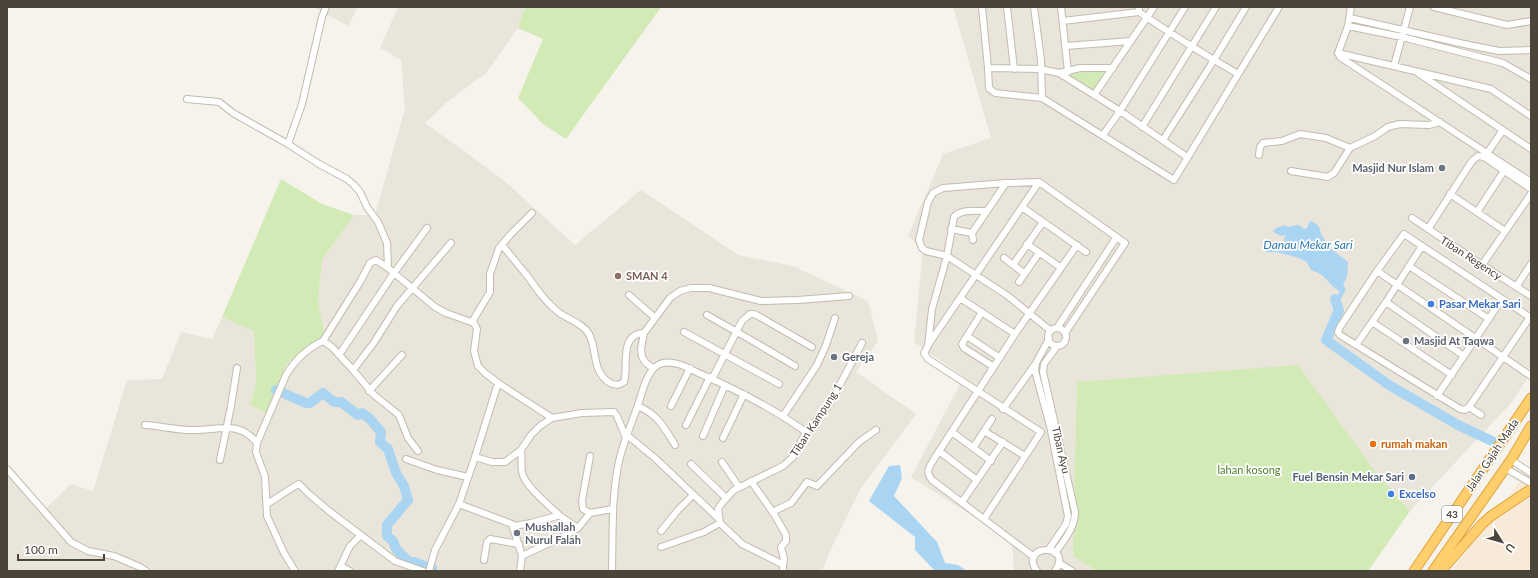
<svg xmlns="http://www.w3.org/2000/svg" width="1538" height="578" font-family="Lato,sans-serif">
	<rect width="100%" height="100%" fill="#f6f3ec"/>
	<path fill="#eae5da" d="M313 7H358L348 26Z
		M398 7H525L518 28 486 73 446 103 425 123 501 178 575 245 641 190 738 255 793 266 868 301 878 341 856 372 916 414 861 488 830 551 822 571H7V467L46 508 71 484 93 491 127 380 162 379 181 332 212 339 222 317 254 330 256 382 250 405 266 413 287 363 325 334 318 303 322 260 354 215H375L405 109 401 60 380 48Z
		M953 7H1531V373L1511 403 1410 511 1368 571H1014L1012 541 911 477 964 377 914 342 923 249 908 236 943 154 991 138Z"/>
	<path fill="#f7ead8" d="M1531 467V571H1451Z"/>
	<path fill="#d2eab5" d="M525 7H661L566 139 543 124 518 98 543 39 518 28Z
		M1113 68 1094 95 1061 73Z
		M281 179 322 204 354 215 322 260 318 303 325 334 287 363 266 413 250 405 256 382 254 331 222 317Z
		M1298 365 1374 470 1410 511 1368 571H1097L1073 556 1077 382Z"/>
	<path fill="#a9d4f2" d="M1310 221C1318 224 1320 226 1321 234L1330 248 1348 262 1347 277 1343 285 1346 289 1341 299H1335L1338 296 1339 291C1326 282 1327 275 1311 270L1307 262 1296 257 1276 252H1266V249C1271 242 1279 247 1286 242L1284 238 1286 235 1281 236 1273 232 1276 228 1285 225 1288 227 1299 225 1304 229 1307 228Z
		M900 465 902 478 894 496 937 542 945 563 958 565 967 571H935L915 550V537L869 501 889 466Z"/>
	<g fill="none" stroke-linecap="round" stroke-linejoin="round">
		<path stroke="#a9d4f2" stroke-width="10" d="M1335 299 1339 310 1326 340 1389 385 1458 425 1492 441
			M276 390 306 403H310L323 393 334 402H341L358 415 362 413 370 419 381 432 380 442 388 449 396 473 404 486 408 500 387 525V536L393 541 396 549 408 561C419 562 422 567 432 568V571"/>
		<g stroke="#c2bbae" stroke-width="8">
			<path id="minor" d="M982 7 988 68 989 88 995 93 1042 98 1174 180 1279 7
				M1007 7 1014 69
				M1034 7 1041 60 1042 98
				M1061 7 1068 72
				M1139 7V12C1171 34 1205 55 1238 74
				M1351 7 1348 26 1338 53 1340 57 1531 182
				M1434 7 1507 25 1531 21
				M1350 18 1464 44 1499 51 1531 50
				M1063 21 1139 12
				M1348 26 1402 37 1503 63 1531 79
				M1066 46 1131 41
				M1338 53 1491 89 1531 116
				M1394 66 1410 7
				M988 68 1040 69 1059 73 1080 68H1113
				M1059 73 1120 111 1187 157
				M1418 73 1531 149
				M1094 95 1154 7
				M187 99 219 102 233 113 288 144 319 164 347 179 354 185 360 192 367 207 378 222 387 243 388 268
				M1142 127 1216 7
				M1103 135 1120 111 1185 7
				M1163 140 1214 60 1246 7
				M288 144 302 104 322 17 326 7
				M1488 152 1503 130
				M1259 155 1260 147 1263 143 1282 141 1300 134 1326 138 1350 148
				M1291 171 1328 177 1334 173 1350 148 1375 136 1388 127 1400 124 1429 125 1440 122
				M1450 194 1505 231
				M1022 207 1086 252
				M1477 212 1504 171
				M1412 218 1482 265 1531 296
				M951 229 972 233 973 240
				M1428 229 1472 161 1478 156 1484 157 1531 189
				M972 233 1006 183
				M1027 244 1060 267
				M502 245C511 256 520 267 529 278 537 290 546 302 557 311 566 319 583 323 589 334 598 351 591 371 610 383 616 386 619 385 624 382 629 368 618 334 644 333
				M1004 258 1025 274
				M1013 265 1043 222
				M1482 265 1531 194
				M1409 266 1489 319
				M1377 271 1531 376
				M1019 282 1039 253
				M1516 287 1531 264
				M629 295 654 317
				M1386 302 1464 356
				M982 312 962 344 964 348 994 367
				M707 315 751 340 795 366
				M472 322 490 292V274L499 248 510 235 532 213
				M1372 322 1452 375
				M1057 328 1116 238
				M1048 337a9 9 0 1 1 18 0a9 9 0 1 1-18 0Z
				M1051 331 1008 296 947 256 926 251 922 248 919 240 928 202 933 193 943 188 1006 183 1039 182 1125 243 1065 333
				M684 332 779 384
				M1015 334 960 298 1039 182
				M967 336 1000 358
				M323 341 360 282 370 263 376 260 388 268 435 307 446 313 474 323 477 329 474 351 478 366 485 373 498 383 552 418 540 426 531 435 521 450 505 462H492L475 457 498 383
				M928 345 960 298
				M1356 345 1386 302 1422 246
				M339 355 394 273 427 228
				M1036 363 1035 371 1050 426 1068 516 1066 524 1049 549
				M653 368 646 363 642 357 641 349 644 333 670 298 680 291 691 288H709L761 301 798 300 849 296
				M353 370 374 395 399 415 408 438 418 451
				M712 379 742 321 750 314H754L760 317 812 347
				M369 391 402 355
				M1437 396 1502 299
				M638 406C658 415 664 427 675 445
				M671 406 690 368
				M1469 407 1530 317
				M1003 409 1036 363 1049 339
				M1481 415 1469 407 1465 410 1460 409 1340 335 1338 332 1340 327 1377 271 1404 234 1407 236 1531 318
				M783 416 817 365 826 345 835 318
				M552 418 582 413 614 412 617 416 626 438
				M145 425C161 426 176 430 191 430 217 431 238 419 257 443
				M686 425 710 377
				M984 431 1025 456
				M952 432 991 461
				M627 435 656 459 719 519
				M703 436 725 385
				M723 438 744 394
				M973 448 992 419
				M521 450C522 457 521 465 522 472 525 487 549 505 560 516
				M939 451 977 480
				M406 459 437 470 468 477
				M220 460 231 406 237 368
				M1511 460 1531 473
				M722 462 739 487
				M691 464 726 498
				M1505 468 1531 483
				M7 469 71 542 88 551 114 556 140 567 146 571
				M751 481 774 514 786 535V541L781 547 784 559 783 566
				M962 502 1003 442
				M267 504 295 486 299 484 309 494 329 511 395 561 423 571
				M459 504 512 524 522 556 520 571
				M772 512 791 503 807 482 817 486 859 442 876 430
				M590 513 583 509 582 501 590 456
				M984 519 1041 432 928 359 924 353 928 346 932 309 947 256 954 217C961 209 976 211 986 211
				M514 526 531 523 557 516H560L578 528
				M661 531 678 510 693 495
				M661 547 704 532 720 523
				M1055 553C1064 540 1075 528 1075 512L1043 372 1044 364 1057 346
				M522 556 570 533 578 528 590 513 613 509
				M1034 557 932 480C925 471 929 468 934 459L1015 334 1077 245
				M484 560 487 542 490 539 519 544
				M1059 563 1072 571
				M341 566 350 571
				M295 571 284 553 267 516 265 477 256 452 257 443 286 375C295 360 308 348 323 341L332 347 353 370 373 344 397 306 451 243
				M338 571 350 546 361 535
				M429 571 435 550 459 504 475 457
				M612 571C613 533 611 494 620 457 625 438 633 420 639 402 643 389 648 366 663 363 677 360 691 370 703 375 739 391 774 409 806 432
				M783 571V566L780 563 742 544 720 523 718 509 722 503 734 490 783 466 793 457 806 432 825 410 835 394 862 343
				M1037 571C1017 544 1075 542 1055 571"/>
		</g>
		<g stroke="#e0a43c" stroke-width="11">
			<path id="highway" d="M1414 571 1531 398
				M1433 571 1511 460 1531 426
				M1441 571 1482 524 1491 516 1531 489"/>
		</g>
		<use href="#minor" stroke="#fff" stroke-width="6"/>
		<use href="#highway" stroke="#ffcf6e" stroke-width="9"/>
	</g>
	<g fill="#6b7280" stroke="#fff" stroke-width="1.5">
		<circle cx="1442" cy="168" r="4"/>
		<circle cx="1406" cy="341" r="4"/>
		<circle cx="834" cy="357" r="4"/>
		<circle cx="517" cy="533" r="4"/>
	</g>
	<circle fill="#8d6e63" stroke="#fff" stroke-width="1.5" cx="618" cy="276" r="4"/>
	<g fill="#3f7fe0" stroke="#fff" stroke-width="1.5">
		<circle cx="1431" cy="304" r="4"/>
		<circle cx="1391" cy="494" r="4"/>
	</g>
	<circle fill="#e8710a" stroke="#fff" stroke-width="1.5" cx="1373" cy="444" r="4"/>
	<circle fill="#5c6f8a" stroke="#fff" stroke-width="1.5" cx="1412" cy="477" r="4"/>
	<g text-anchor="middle" stroke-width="3.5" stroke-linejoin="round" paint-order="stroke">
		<rect fill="#fff" stroke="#817c74" stroke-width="1" x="1442" y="506" width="20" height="16" rx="3"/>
		<g font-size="10" font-weight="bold" fill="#4b4439">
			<text x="1452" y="518">43</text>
		</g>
		<g font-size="11" font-weight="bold" fill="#5b616d" stroke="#fff" text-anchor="start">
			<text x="1434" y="172" text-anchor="end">Masjid Nur Islam</text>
			<text x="1414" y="345">Masjid At Taqwa</text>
			<text x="842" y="361">Gereja</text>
			<text x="525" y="531">Mushallah<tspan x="525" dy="13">Nurul Falah</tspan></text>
		</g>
		<g font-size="11" fill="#4b4439" stroke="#fff">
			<text transform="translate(1471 258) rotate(33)" y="4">Tiban Regency</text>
			<text transform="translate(816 420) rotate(-57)" y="4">Tiban Kampung 1</text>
			<text transform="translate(1061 450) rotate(77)" y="4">Tiban Ayu</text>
			<text transform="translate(1492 455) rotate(-56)" y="4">Jalan Gajah Mada</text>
		</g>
		<g font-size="11" font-weight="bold" fill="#785e54" stroke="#fff" text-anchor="start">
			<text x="626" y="280">SMAN 4</text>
		</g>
		<g font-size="11" font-weight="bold" fill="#366cbe" stroke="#fff" text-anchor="start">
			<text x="1439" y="308">Pasar Mekar Sari</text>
			<text x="1399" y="498">Excelso</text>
		</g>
		<g font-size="11" font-weight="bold" fill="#c56008" stroke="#fff" text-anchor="start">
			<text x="1381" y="448">rumah makan</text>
		</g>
		<g font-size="11" fill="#4a7f2a" stroke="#fff">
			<text x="1249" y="474">lahan kosong</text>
		</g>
		<g font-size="11" font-weight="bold" fill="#4e5e75" stroke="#fff" text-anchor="end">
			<text x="1404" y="481">Fuel Bensin Mekar Sari</text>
		</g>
		<g font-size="12" font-style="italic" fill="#2e7ab2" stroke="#fff">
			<text x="1308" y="249">Danau Mekar Sari</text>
		</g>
	</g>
	<rect width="1538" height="578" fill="none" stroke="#4b4439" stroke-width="16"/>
	<g transform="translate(1502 542) rotate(127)" stroke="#ffffff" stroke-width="3" paint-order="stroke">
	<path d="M0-3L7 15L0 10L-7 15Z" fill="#4b4439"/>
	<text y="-6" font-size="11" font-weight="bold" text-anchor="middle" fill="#4b4439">U</text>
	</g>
	<path d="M18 554v6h86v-6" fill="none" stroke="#4b4439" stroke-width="2"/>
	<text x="24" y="554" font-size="12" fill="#4b4439" stroke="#ffffff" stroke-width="3" paint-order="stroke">100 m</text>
</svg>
